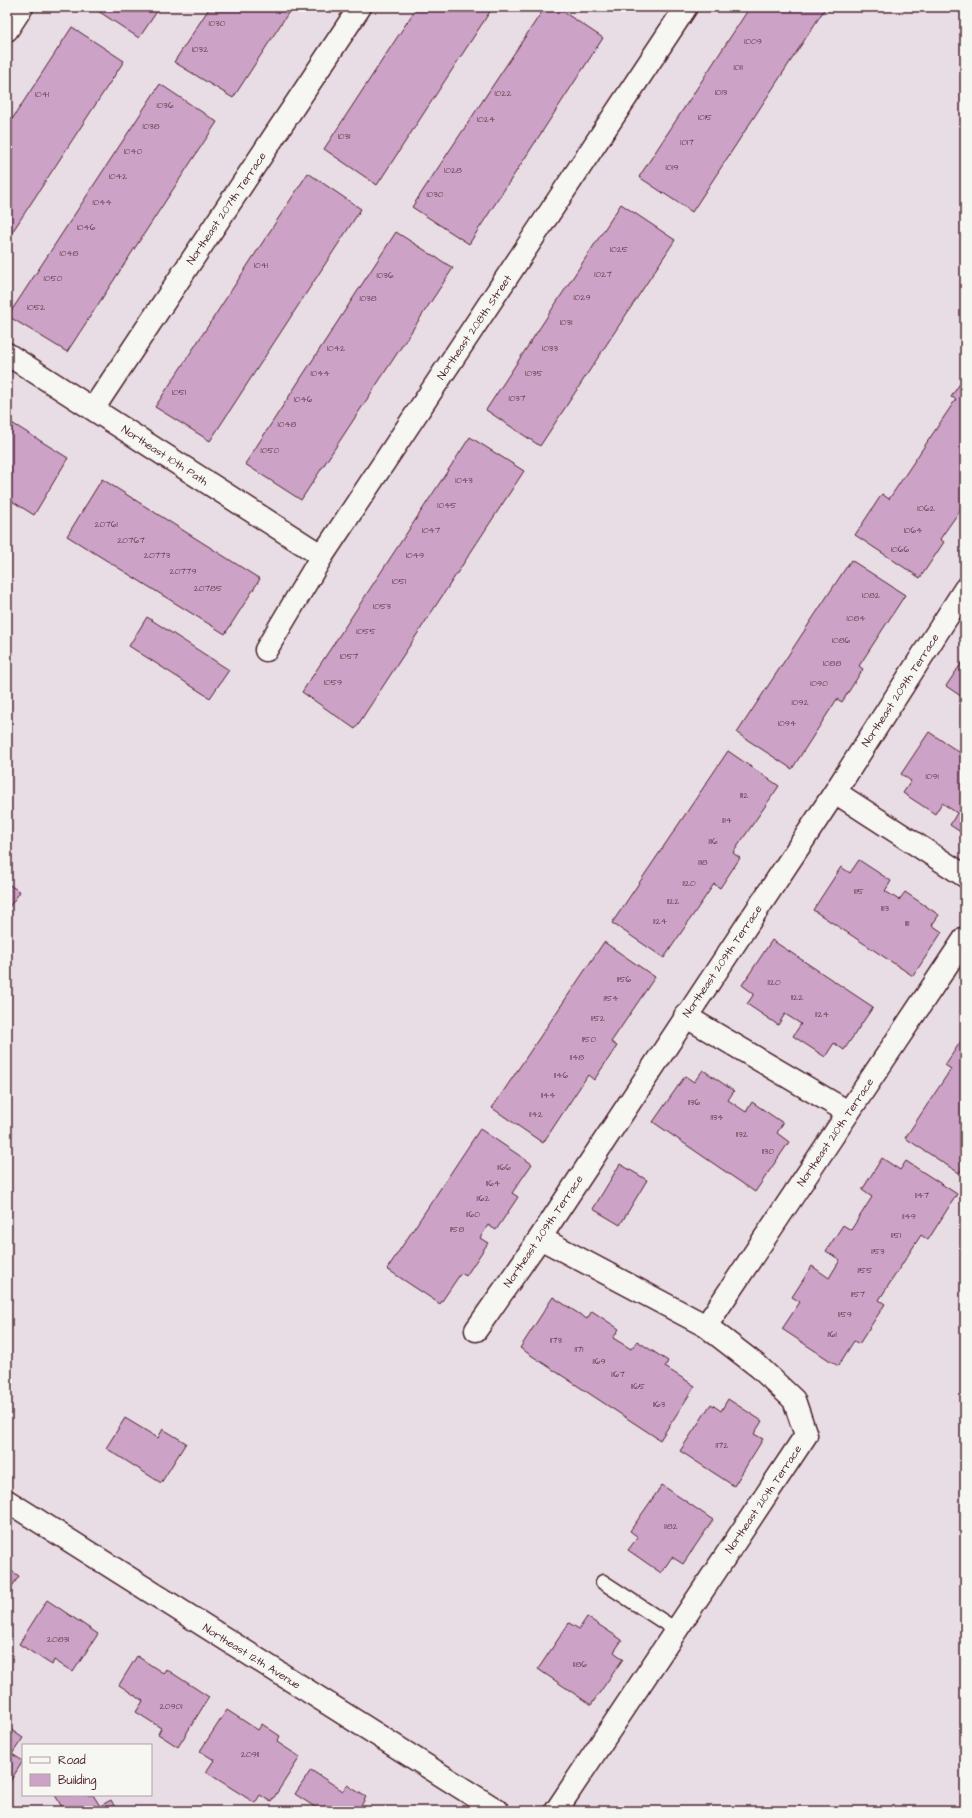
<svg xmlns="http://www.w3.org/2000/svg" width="972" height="1818" font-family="'Architects Daughter',sans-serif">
	<rect width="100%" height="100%" fill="#e9dde5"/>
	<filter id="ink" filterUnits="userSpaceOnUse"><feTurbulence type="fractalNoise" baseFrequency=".025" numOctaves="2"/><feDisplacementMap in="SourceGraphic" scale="8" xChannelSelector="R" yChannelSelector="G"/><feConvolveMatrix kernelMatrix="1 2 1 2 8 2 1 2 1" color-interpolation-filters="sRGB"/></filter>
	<g filter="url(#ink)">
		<path fill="#cca2c7" stroke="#4a1f2b" d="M92 7H160L139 38Z
			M210 7H292L233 98 174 62Z
			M417 7H493L377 185 324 149Z
			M545 7H556L603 38 469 244 412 207Z
			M750 7H826L692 212 639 177Z
			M72 27 124 61 7 240V127Z
			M160 84 217 122 67 352 8 316Z
			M308 173 361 209 210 441 155 407Z
			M621 204 675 240 540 446 486 410Z
			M396 232 453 268 301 500 245 464Z
			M965 376V511L961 509 940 539 944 542 920 578 855 535 882 494 889 499 956 399 951 397Z
			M7 420 68 458 34 515 7 498Z
			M470 437 524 471 355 729 302 692Z
			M102 479 260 579 225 634 67 536Z
			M851 560 905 595 859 666 863 669 842 702 837 699 792 769 737 733Z
			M147 617 229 670 210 698 129 646Z
			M965 658V699L946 686Z
			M929 732 965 756V835L950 825 957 813 942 803 935 814 903 793 911 781 901 774Z
			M728 751 779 786 733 853 740 858 720 888 714 884 664 958 612 923Z
			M859 860 891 881 885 891 899 900 905 892 939 915 932 925 942 932 913 976 813 910 841 867 850 873Z
			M7 883 20 892 7 910Z
			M772 940 873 1007 844 1050 834 1043 825 1057 793 1036 801 1024 785 1014 778 1025 747 1004 754 994 742 985Z
			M604 942 655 977 611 1042 617 1046 594 1080 588 1075 543 1143 492 1108Z
			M965 1035V1164L959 1173 905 1138 951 1069 945 1065Z
			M703 1070 734 1091 728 1100 746 1112 752 1102 783 1123 777 1133 789 1142 755 1192 653 1122 685 1076 694 1082Z
			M480 1129 532 1164 512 1193 518 1197 496 1230 488 1225 480 1238 488 1243 466 1276 461 1273 440 1304 387 1269Z
			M882 1158 900 1170 906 1161 957 1194 928 1240 921 1235 879 1300 885 1304 859 1344 854 1341 838 1366 782 1329 800 1302 792 1297 812 1266 829 1278 840 1260 826 1251 843 1225 851 1230 872 1197 862 1190Z
			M620 1164 647 1180 620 1225 593 1209Z
			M553 1297 587 1319 592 1311 619 1329 613 1338 631 1349 637 1341 668 1361 665 1367 695 1386 660 1440 520 1348Z
			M728 1399 762 1421 754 1434 763 1439 734 1486 680 1451 711 1404 721 1411Z
			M125 1418 158 1438 163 1429 186 1443 161 1483 106 1448Z
			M662 1485 713 1520 683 1564 672 1557 661 1573 628 1550 638 1537 630 1531Z
			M7 1568 19 1576 7 1594Z
			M47 1600 98 1634 73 1672 54 1660 52 1665 19 1644Z
			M587 1617 622 1640 614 1652 623 1659 591 1705 538 1669 569 1623 579 1629Z
			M137 1656 163 1673 166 1669 209 1697 178 1747 158 1734 161 1728 136 1712 143 1701 119 1685Z
			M227 1710 258 1730 262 1724 280 1736 277 1742 300 1757 271 1802 260 1795 255 1803 206 1772 214 1760 200 1751Z
			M7 1727 23 1738 12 1754 23 1761 7 1786Z
			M311 1770 343 1791 347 1785 366 1797 358 1811H321L295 1794Z
			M55 1795H93L100 1806 111 1800 117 1811H64Z"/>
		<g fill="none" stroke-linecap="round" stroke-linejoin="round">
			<g stroke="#4a1f2b" stroke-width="17">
				<path id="lane" d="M603 1582 676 1630"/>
			</g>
			<g stroke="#4a1f2b" stroke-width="25">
				<path id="street" d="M7 30 22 7
					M7 354 322 556
					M93 409 360 7
					M266 650 322 556 686 7
					M835 792 965 876
					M685 1016 848 1112
					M540 1238 706 1326 759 1367 794 1400 806 1435 556 1811
					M706 1326 965 938
					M476 1330 540 1238 835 792 965 589"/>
			</g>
			<g stroke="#4a1f2b" stroke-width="25">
				<path id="secondary" d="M7 1501 498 1811"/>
			</g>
			<use href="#lane" stroke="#f6f6f2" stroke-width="14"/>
			<use href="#street" stroke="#f6f6f2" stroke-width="22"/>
			<use href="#secondary" stroke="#f6f6f2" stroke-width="22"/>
		</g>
	</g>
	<g text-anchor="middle" stroke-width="3.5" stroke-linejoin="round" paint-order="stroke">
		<g font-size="9" fill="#6a4052">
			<text x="217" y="26">1030</text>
			<text x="753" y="44">1009</text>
			<text x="200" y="52">1032</text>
			<text x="738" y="70">1011</text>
			<text x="721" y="95">1013</text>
			<text x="503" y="96">1022</text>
			<text x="42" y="97">1041</text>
			<text x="165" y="108">1036</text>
			<text x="705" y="120">1015</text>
			<text x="486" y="122">1024</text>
			<text x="151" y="129">1038</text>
			<text x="344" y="139">1031</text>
			<text x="687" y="145">1017</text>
			<text x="133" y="154">1040</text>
			<text x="672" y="170">1019</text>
			<text x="453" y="173">1028</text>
			<text x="118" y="179">1042</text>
			<text x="435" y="197">1030</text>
			<text x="102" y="205">1044</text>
			<text x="86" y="230">1046</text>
			<text x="619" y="252">1025</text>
			<text x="69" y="256">1048</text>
			<text x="261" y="268">1041</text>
			<text x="603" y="277">1027</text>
			<text x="385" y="278">1036</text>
			<text x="53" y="281">1050</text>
			<text x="582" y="300">1029</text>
			<text x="368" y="301">1038</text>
			<text x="36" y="310">1052</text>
			<text x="566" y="325">1031</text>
			<text x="336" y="351">1042</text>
			<text x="550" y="351">1033</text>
			<text x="320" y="376">1044</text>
			<text x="534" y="376">1035</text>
			<text x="179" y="395">1051</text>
			<text x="517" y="401">1037</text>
			<text x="303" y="402">1046</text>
			<text x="287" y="427">1048</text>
			<text x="270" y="453">1050</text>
			<text x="464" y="483">1043</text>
			<text x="447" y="508">1045</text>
			<text x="926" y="511">1062</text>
			<text x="106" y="527">20761</text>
			<text x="431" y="533">1047</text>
			<text x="913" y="533">1064</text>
			<text x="131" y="543">20767</text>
			<text x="900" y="552">1066</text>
			<text x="157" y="558">20773</text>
			<text x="415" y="558">1049</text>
			<text x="183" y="574">20779</text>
			<text x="399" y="584">1051</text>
			<text x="208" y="591">20785</text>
			<text x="871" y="598">1082</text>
			<text x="382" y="609">1053</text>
			<text x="856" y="621">1084</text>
			<text x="366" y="634">1055</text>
			<text x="841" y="643">1086</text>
			<text x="349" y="659">1057</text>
			<text x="832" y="666">1088</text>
			<text x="333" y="685">1059</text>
			<text x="819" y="686">1090</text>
			<text x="800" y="705">1092</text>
			<text x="787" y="726">1094</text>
			<text x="932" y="779">1091</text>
			<text x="744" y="798">1112</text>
			<text x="727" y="823">1114</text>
			<text x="713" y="844">1116</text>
			<text x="703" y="865">1118</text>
			<text x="689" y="886">1120</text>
			<text x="859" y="894">1115</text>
			<text x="673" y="904">1122</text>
			<text x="885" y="911">1113</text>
			<text x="660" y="924">1124</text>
			<text x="907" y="926">1111</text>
			<text x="624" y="982">1156</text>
			<text x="774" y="985">1120</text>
			<text x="797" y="1000">1122</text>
			<text x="611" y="1001">1154</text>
			<text x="822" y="1017">1124</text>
			<text x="598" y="1021">1152</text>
			<text x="589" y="1042">1150</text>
			<text x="577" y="1060">1148</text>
			<text x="561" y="1078">1146</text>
			<text x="548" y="1098">1144</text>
			<text x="694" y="1105">1136</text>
			<text x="536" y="1117">1142</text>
			<text x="717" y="1120">1134</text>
			<text x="742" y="1137">1132</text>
			<text x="768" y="1154">1130</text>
			<text x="504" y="1170">1166</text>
			<text x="493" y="1186">1164</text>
			<text x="922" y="1198">1147</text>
			<text x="483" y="1201">1162</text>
			<text x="473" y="1217">1160</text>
			<text x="909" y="1219">1149</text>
			<text x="457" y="1232">1158</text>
			<text x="896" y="1238">1151</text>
			<text x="878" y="1254">1153</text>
			<text x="865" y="1273">1155</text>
			<text x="858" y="1297">1157</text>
			<text x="845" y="1317">1159</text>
			<text x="832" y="1337">1161</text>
			<text x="556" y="1343">1173</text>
			<text x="579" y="1352">1171</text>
			<text x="599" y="1364">1169</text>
			<text x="618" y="1377">1167</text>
			<text x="638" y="1389">1165</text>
			<text x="659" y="1407">1163</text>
			<text x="722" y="1448">1172</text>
			<text x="671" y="1529">1182</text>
			<text x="58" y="1642">20831</text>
			<text x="580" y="1667">1186</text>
			<text x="171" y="1709">20901</text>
			<text x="250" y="1757">20911</text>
		</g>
		<g font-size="11" fill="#4a1f2b" stroke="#f6f6f2">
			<text transform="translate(226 208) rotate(-56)" y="4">Northeast 207th Terrace</text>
			<text transform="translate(474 327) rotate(-56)" y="4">Northeast 208th Street</text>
			<text transform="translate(165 455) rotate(33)" y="4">Northeast 10th Path</text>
			<text transform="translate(900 690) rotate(-57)" y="4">Northeast 209th Terrace</text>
			<text transform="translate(722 961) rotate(-56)" y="4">Northeast 209th Terrace</text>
			<text transform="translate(835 1132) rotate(-56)" y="4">Northeast 210th Terrace</text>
			<text transform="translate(543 1231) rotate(-56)" y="4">Northeast 209th Terrace</text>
			<text transform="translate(763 1499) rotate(-56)" y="4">Northeast 210th Terrace</text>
			<text transform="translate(252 1656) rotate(32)" y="4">Northeast 12th Avenue</text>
		</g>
	</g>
	<rect width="972" height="1818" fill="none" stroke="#f6f6f2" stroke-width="24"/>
	<rect x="12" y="12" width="948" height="1794" fill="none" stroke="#4a1f2b" stroke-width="1.5" filter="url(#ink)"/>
	<rect x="22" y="1744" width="130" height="52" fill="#f6f6f2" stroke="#b1a0a2"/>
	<rect x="30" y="1757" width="20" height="6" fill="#f6f6f2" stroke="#b1a0a2"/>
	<text x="58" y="1764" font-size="12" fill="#4a1f2b">Road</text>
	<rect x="30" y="1774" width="20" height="12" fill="#cca2c7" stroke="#b1a0a2"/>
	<text x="58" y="1784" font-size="12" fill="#4a1f2b">Building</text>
</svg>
